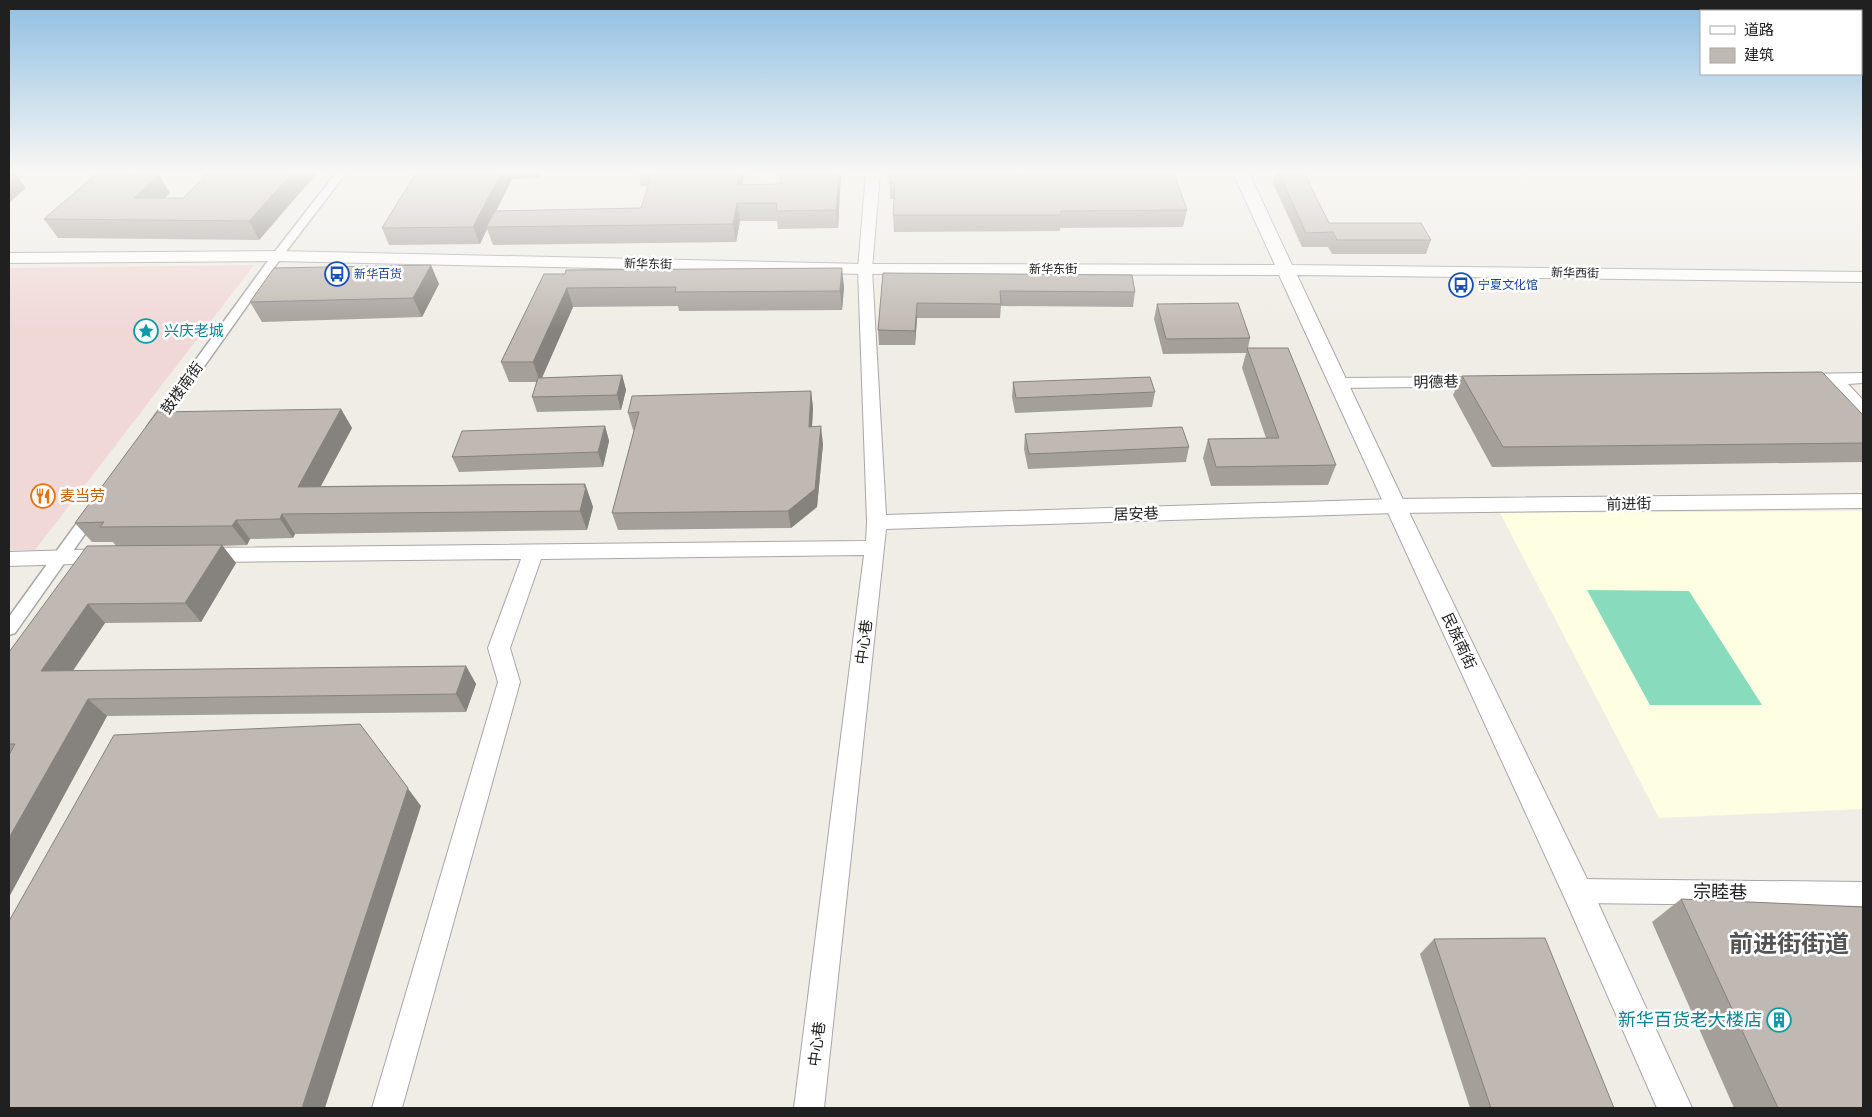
<svg xmlns="http://www.w3.org/2000/svg" width="1872" height="1117" font-family="'PT Sans','Noto Sans SC',sans-serif">
	<rect width="100%" height="100%" fill="#f0ede6"/>
	<path fill="#f0d8d7" d="M254 265 35 550H9V268Z"/>
	<path fill="#fdfee2" d="M1863 511V809L1659 818 1500 513Z"/>
	<path fill="#88dbbc" d="M1587 590 1689 591 1762 705H1650Z"/>
	<g fill="none" stroke-linecap="round" stroke-linejoin="round">
		<g stroke="#a7a7a7" stroke-width="3">
			<path id="pedestrian" d="M336 173H346L281 258 159 430H149L147 427 149 424 273 254Z
				M92 508 97 509 99 513 97 517 15 633 9 635V617L87 509Z"/>
		</g>
		<g stroke="#a7a7a7" stroke-width="2">
			<path id="minor" d="M866 173H880L872 269 886 515 1395 499 1863 494V508L1395 513 886 529 824 1108H794L864 555 541 559 510 648 520 682 402 1108H372L498 682 488 648 521 559 202 562 195 560 192 555 195 550 202 548 866 541 867 522 858 269Z
				M1863 373V383L1848 384 1863 400V416L1857 414 1830 384 1797 383 1795 379 1797 375 1803 374Z
				M1486 377 1492 378 1494 382 1492 386 1338 388 1332 387 1330 383 1332 379 1338 378Z
				M106 549 113 551 116 556 113 561 106 563 9 566V552Z
				M1577 879 1863 882V906L1577 903 1568 900 1564 891 1568 882Z"/>
		</g>
		<g stroke="#a7a7a7" stroke-width="2">
			<path id="tertiary" d="M1233 173H1249L1292 265 1863 272V282L1297 275 1406 506 1588 881 1692 1108H1657L1566 901 1279 275 865 274 277 261 9 263V253L277 251 865 264 1275 265Z"/>
		</g>
		<use href="#pedestrian" fill="#fff" fill-rule="evenodd"/>
		<use href="#minor" fill="#fff" fill-rule="evenodd"/>
		<use href="#tertiary" fill="#fff" fill-rule="evenodd"/>
	</g>
	<path fill="#a59f9a" d="M208 173H317L259 240 58 238 44 219 170 193 164 198H183Z
		M416 173H541L539 178 512 179 496 211 641 208 648 186H641L639 173H745L743 184H780L841 173 838 228 778 229 777 221H740L736 242 493 245 487 229 480 244 389 245 382 228Z
		M890 173 1187 210 1183 227 1060 228V231L894 232 893 215 894 199H890Z
		M1276 173H1304L1329 223 1431 240 1426 254H1332L1328 247H1302L1273 183Z
		M883 273 1135 292 1133 307 1001 306 1000 318H917L915 345H879L878 330Z
		M544 274 844 287 842 310 679 311 678 306 573 307 542 378 622 375 626 390 621 410 537 412 532 397 537 382H509L501 362Z
		M439 284 422 317 262 322 250 302Z
		M1157 304 1250 338 1248 348 1336 465 1328 485 1211 486 1203 458 1208 439 1266 438 1242 368 1246 353 1163 354 1154 319Z
		M1462 376 1863 415V462L1492 467 1453 395Z
		M1013 382 1155 392 1152 407 1015 413 1012 397Z
		M811 391 813 408 812 427 823 444 817 507 791 528 618 530 612 513 634 430H633L628 413Z
		M341 409 352 428 321 486 585 484 593 507 587 530 295 534 293 538 250 539 247 545 222 546 236 563 201 622 105 623 73 671 466 666 476 684 466 712 107 716 9 897V652L116 546 113 542H92L75 523Z
		M605 426 609 441 603 467 459 472 452 457Z
		M1025 434 1189 447 1186 462 1028 469 1024 449Z
		M1681 899 1863 1108H1734L1652 922Z
		M1434 939 1614 1108H1470L1420 954Z"/>
	<path fill="#86827d" d="M9 173H15L26 188 9 203Z
		M292 173H317L259 240 249 221Z
		M501 173H510L512 179 488 227H486L487 229 480 244 473 227Z
		M537 173H541L539 178Z
		M739 173H745L739 202 737 185Z
		M839 173H841L838 228 836 210Z
		M159 175 170 193 146 216 134 198Z
		M737 203 740 221 736 242 733 224Z
		M431 265 439 284 422 317 413 298Z
		M842 268 844 287 842 310 840 291Z
		M567 288 573 307 540 382 533 362Z
		M917 303V318L915 345V331Z
		M622 375 626 390 621 410 617 395Z
		M811 391 813 408 811 444 809 427Z
		M341 409 352 428 310 506 298 487Z
		M605 426 609 441 603 467 598 452Z
		M821 426 823 444 817 507 791 528 788 511Z
		M585 484 593 507 587 530 580 511Z
		M282 514 295 534 293 538 280 519Z
		M236 520 250 539 247 545 232 526Z
		M222 545 236 563 201 622 185 603Z
		M88 604 105 623 60 689 41 671Z
		M466 666 476 684 466 712 456 694Z
		M88 699 107 716 9 897V838Z
		M360 724 421 806 325 1108H302Z"/>
	<path fill="#c0b9b3" stroke="#86827d" d="M208 173H292L249 221 44 219 96 174 159 175 134 198H183Z
		M416 173H501L473 227 382 228Z
		M652 173H739L737 185 780 184 781 173H839L836 210 776 211 777 203H737L733 224 486 227 495 211 641 208Z
		M890 173H1174L1187 210 1061 211V215H893L895 183H889Z
		M1279 173H1304L1329 223H1421L1431 240H1337L1333 232 1306 233Z
		M431 265 413 298 250 302 274 268Z
		M842 268 840 291 675 292 676 287 567 288 533 362H501L544 274H565L566 270Z
		M883 273 1132 275 1135 292 1000 291 1001 304 917 303 915 331 878 330Z
		M1238 303 1250 338 1166 339 1157 304Z
		M1247 348H1288L1336 465 1216 467 1208 439 1279 438Z
		M1822 372 1863 415V443L1503 447 1462 376Z
		M622 375 617 395 532 397 538 378Z
		M1150 377 1155 392 1016 398 1013 382Z
		M811 391 809 427 821 426 815 489 788 511 612 513 639 412 628 413 632 396Z
		M341 409 298 487 585 484 584 487H586L580 511 282 514 280 519 236 520 232 526 100 527 104 522 75 523 157 412Z
		M605 426 598 452 452 457 462 431Z
		M1182 427 1189 447 1029 454 1025 434Z
		M222 545 185 603 88 604 41 671 466 666 456 694 88 699 9 838V755L15 744H9V652L87 546Z
		M360 724 408 788 302 1108H9V921L114 735Z
		M1681 899 1863 907V1108H1778Z
		M1545 938 1614 1108H1491L1434 939Z"/>
	<linearGradient id="sky" x2="0" y2="1"><stop stop-color="#8fbfe3"/><stop offset="0.52" stop-color="#f8f7f4"/><stop offset="1" stop-color="#f8f7f4" stop-opacity="0"/></linearGradient>
	<rect width="1872" height="330" fill="url(#sky)"/>
	<defs>
		<g id="bus-ring" transform="scale(1.25)"><circle r="9.5" fill="#fff" stroke="#1a4fb4" stroke-width="1.5"/><path d="M-5-6H5V4H4V6H2V4H-2V6H-4V4H-5ZM-3.5-4V0h7V-4ZM-3.5 1.2v1.5H-2V1.2ZM2 1.2v1.5H3.5V1.2Z" fill="#1a4fb4"/></g>
		<g id="sight-ring" transform="scale(1.25)"><circle r="9.5" fill="#fff" stroke="#0f9aa8" stroke-width="1.5"/><path d="M0-6L1.8-2.2L6-1.7L2.9 1.2L3.7 5.4L0 3.3L-3.7 5.4L-2.9 1.2L-6-1.7L-1.8-2.2Z" fill="#0f9aa8"/></g>
		<g id="restaurant-ring" transform="scale(1.25)"><circle r="9.5" fill="#fff" stroke="#e8710a" stroke-width="1.5"/><path d="M-5-6h1v4h1v-4h1v4h1v-4h1v5L-1.5 .5V6h-2V.5L-5-1ZM5-6V6H3V1.5H1.5Q1.5-4 5-6Z" fill="#e8710a"/></g>
		<g id="building-ring" transform="scale(1.25)"><circle r="9.5" fill="#fff" stroke="#0f9aa8" stroke-width="1.5"/><path d="M-4-6H4V6H1V3H-1V6H-4ZM-2.5-4.3h1.7v1.8h-1.7ZM.8-4.3h1.7v1.8H.8ZM-2.5-1h1.7V.8h-1.7ZM.8-1h1.7V.8H.8Z" fill="#0f9aa8"/></g>
	</defs>
	<g fill-rule="evenodd">
		<use href="#bus-ring" x="337" y="274"/>
		<use href="#bus-ring" x="1461" y="285"/>
		<use href="#sight-ring" x="146" y="331"/>
		<use href="#restaurant-ring" x="43" y="496"/>
		<use href="#building-ring" x="1779" y="1020"/>
	</g>
	<g text-anchor="middle" stroke-width="5" stroke-linejoin="round" paint-order="stroke">
		<g font-size="12" fill="#202020" stroke="#fff">
			<text transform="translate(648 264) rotate(1)" y="4">新华东街</text>
			<text x="1053" y="273">新华东街</text>
			<text transform="translate(1575 273) rotate(1)" y="4">新华西街</text>
		</g>
		<g font-size="12" fill="#164399" stroke="#fff" text-anchor="start">
			<text x="354" y="278">新华百货</text>
			<text x="1478" y="289">宁夏文化馆</text>
		</g>
		<g font-size="15" fill="#0d838f" stroke="#fff" text-anchor="start">
			<text x="164" y="336">兴庆老城</text>
		</g>
		<g font-size="15" fill="#202020" stroke="#fff">
			<text transform="translate(1436 382) rotate(-1)" y="5">明德巷</text>
			<text transform="translate(182 388) rotate(-54)" y="5">鼓楼南街</text>
			<text transform="translate(1629 504) rotate(-1)" y="5">前进街</text>
			<text transform="translate(1136 514) rotate(-2)" y="5">居安巷</text>
			<text transform="translate(1459 641) rotate(65)" y="5">民族南街</text>
			<text transform="translate(864 642) rotate(-83)" y="5">中心巷</text>
			<text transform="translate(817 1044) rotate(-83)" y="5">中心巷</text>
		</g>
		<g font-size="15" fill="#c56008" stroke="#fff" text-anchor="start">
			<text x="60" y="501">麦当劳</text>
		</g>
		<g font-size="18" fill="#202020" stroke="#fff">
			<text transform="translate(1720 892) rotate(1)" y="6">宗睦巷</text>
		</g>
		<g font-size="18" fill="#0d838f" stroke="#fff" text-anchor="end">
			<text x="1762" y="1026">新华百货老大楼店</text>
		</g>
		<g font-size="24" font-weight="bold" fill="#535353" stroke="#fff">
			<text x="1789" y="952">前进街街道</text>
		</g>
	</g>
	<rect width="1872" height="1117" fill="none" stroke="#202020" stroke-width="20"/>
	<rect x="1700" y="10" width="162" height="65" fill="#ffffff" stroke="#a6a6a6"/>
	<rect x="1710" y="26" width="25" height="8" fill="#ffffff" stroke="#a6a6a6"/>
	<text x="1744" y="35" font-size="15" fill="#202020">道路</text>
	<rect x="1710" y="48" width="25" height="15" fill="#c0b9b3" stroke="#a6a6a6"/>
	<text x="1744" y="60" font-size="15" fill="#202020">建筑</text>
</svg>
